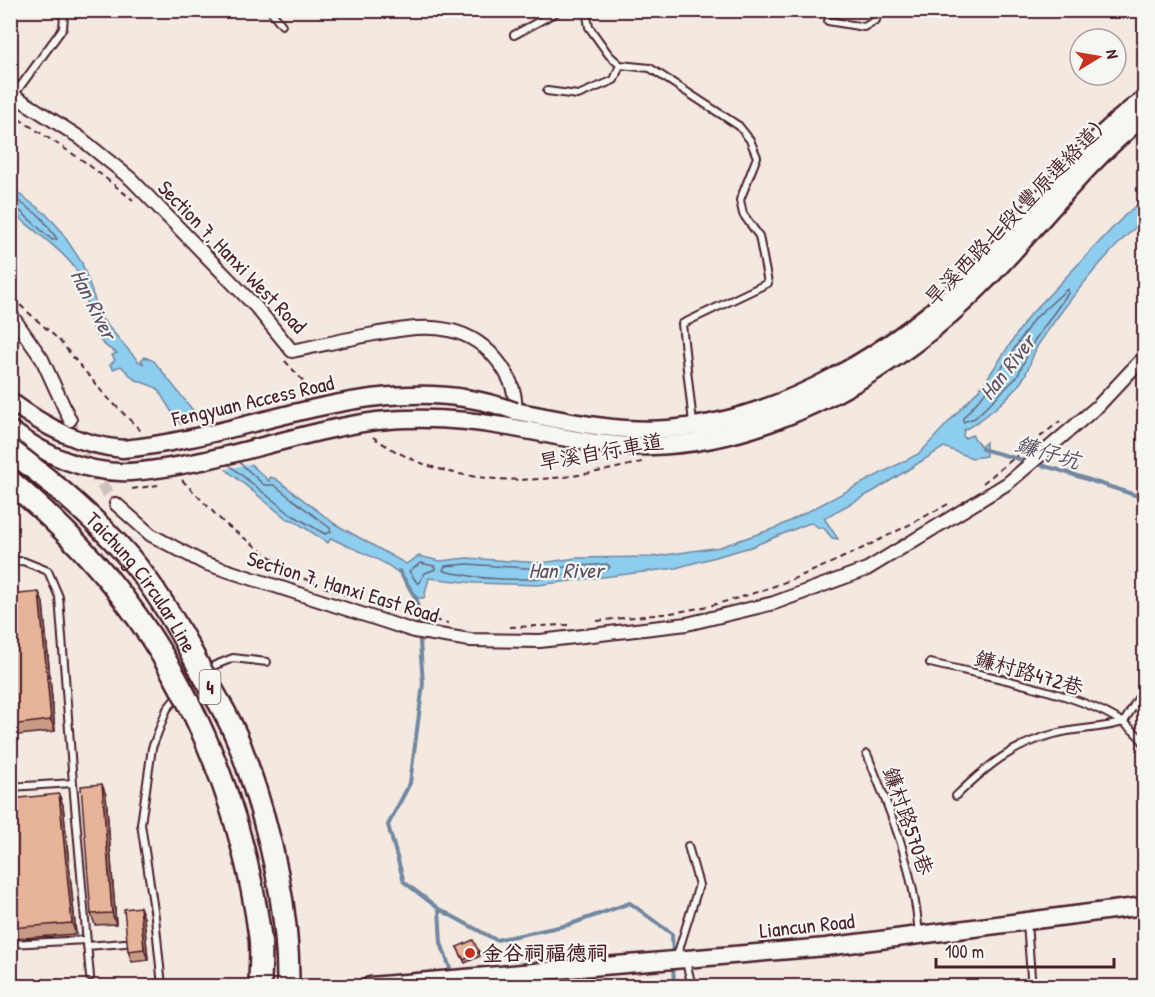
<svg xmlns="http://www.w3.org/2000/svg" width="1155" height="997" font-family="'Patrick Hand','LXGW WenKai TC',sans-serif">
	<rect width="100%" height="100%" fill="#f3e9e0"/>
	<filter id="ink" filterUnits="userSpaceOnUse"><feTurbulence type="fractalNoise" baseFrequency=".0167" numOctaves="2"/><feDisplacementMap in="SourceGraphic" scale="12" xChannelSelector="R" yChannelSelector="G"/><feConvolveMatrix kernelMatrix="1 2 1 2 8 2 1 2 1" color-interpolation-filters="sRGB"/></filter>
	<g filter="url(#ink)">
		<path fill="#8dcdee" stroke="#7287a0" stroke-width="1.5" d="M11 188 45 213 59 228 82 263 101 318 138 361 144 364 141 360 145 357 154 361 191 408 269 481 270 477 276 479 335 524 406 564 419 556 440 561 467 558 541 563 577 558 651 557 720 547 778 527 920 453 983 385 1028 317 1126 214 1144 199V220C1109 249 1066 303 1040 342 1032 353 1030 368 1023 379 1012 396 982 421 964 430L963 436 965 438 972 435 981 447 986 442V456L972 458 944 447 874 491 824 518 838 539 832 538 823 527 819 528 812 523 807 524 751 547 676 568 538 585 474 583 429 578 424 598H414C409 565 358 553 331 538L328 543 293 520 287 519 218 463 176 419 157 388 134 379 121 366 113 369 110 365 115 360 112 355 117 353C79 335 94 300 76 270 65 252 28 226 11 211Z"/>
		<path fill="#f3e9e0" d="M207 420 253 463 222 470 179 426Z"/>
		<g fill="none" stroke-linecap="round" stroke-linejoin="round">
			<path stroke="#656579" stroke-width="1.5" d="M10 195 41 217 57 239 52 240 17 208 10 207
				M1067 289 1068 293 1034 341 1017 377 975 418 963 422V418L988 389 1033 320Z
				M229 465 289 513 325 534 331 532 330 528 274 485H264L239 462
				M421 563 434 566 436 569 425 573 418 584 409 571Z
				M467 564 541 569 607 564 610 567 607 570C558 576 509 585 460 574 454 573 448 573 443 570L445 566Z"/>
			<path stroke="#7287a0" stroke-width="4" d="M982 449 1059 470 1144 498
				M399 571 417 600 423 684 410 783 388 825 404 882 439 909 496 940 568 925 630 903 672 934 673 956
				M439 909 441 943 452 974
				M673 963 674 986"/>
			<path stroke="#d1c1bc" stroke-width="12" stroke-dasharray="12 6" stroke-linecap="butt" d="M70 420 84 461 116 504"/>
			<g stroke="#4a1f2b" stroke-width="10">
				<path id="lane" d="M270 10 282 25
					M586 10 589 27 609 55 620 65 650 68 739 126 750 140 757 157 740 200 743 214 759 236 768 283 682 324 693 423
					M828 21 864 27 876 20 879 10
					M514 35 560 10
					M547 91 578 95 614 80 620 65
					M14 95 63 28 64 16 54 10
					M10 562 23 561 48 571 59 597 73 783 10 787
					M930 663C983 676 1114 696 1144 743
					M867 754C892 815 914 868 919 934
					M73 783 90 977
					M956 796C987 766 1012 745 1054 734 1077 728 1101 729 1124 722L1144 688
					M1027 922 1031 977 1029 986
					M10 944 86 940
					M87 946 125 943
					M676 959 699 885 688 846
					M686 962 692 986
					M162 986 155 917 141 824 152 748 167 709 185 687 208 668 233 658 267 662"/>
			</g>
			<g stroke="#4a1f2b" stroke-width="16">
				<path id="street" d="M10 93 79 137 131 179 256 307 292 351C317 346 343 340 369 335 416 326 463 318 497 360 509 375 517 392 515 411
					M10 313 42 359 70 420
					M116 504 151 535 204 563 414 631 470 640 540 641 687 624 774 603 867 569 1008 483 1099 405 1144 357"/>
			</g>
			<g stroke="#4a1f2b" stroke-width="21">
				<path id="secondary" d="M10 401C45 427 79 445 123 449
					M515 411C566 421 616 433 668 429 780 421 899 349 977 270 1033 213 1079 147 1144 99
					M509 427C557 435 603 448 652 446 777 442 902 368 987 280 1040 226 1084 164 1144 117
					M10 429C44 455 87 474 130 472
					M370 986 826 947 1144 906"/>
			</g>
			<path stroke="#4a1f2b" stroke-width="2" stroke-dasharray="6 4.5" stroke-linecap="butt" d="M10 113 85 162 133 200
				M20 305 58 339 104 394 141 431
				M1140 345 1144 340
				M285 361 315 394
				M373 437C452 494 556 485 645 461
				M182 480 225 524 295 575 350 597
				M983 483 1060 421
				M132 489 158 485
				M404 614 448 623
				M597 621C626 617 655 616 683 611 776 595 868 547 950 503
				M510 627 568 625"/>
			<use href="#lane" stroke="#f6f6f2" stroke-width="6"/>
			<use href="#street" stroke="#f6f6f2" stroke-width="12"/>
			<use href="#secondary" stroke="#f6f6f2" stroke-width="16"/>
			<g stroke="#4a1f2b" stroke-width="21" stroke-linecap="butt">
				<path id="secondary-bridge" d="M123 449C253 437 385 362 515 411
					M130 472C214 466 293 432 377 421 422 416 464 419 509 427"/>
			</g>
			<g stroke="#4a1f2b" stroke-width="26" stroke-linecap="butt">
				<g id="highway-bridge">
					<path id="s1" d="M10 450C52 482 93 516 128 556 157 590 179 628 199 667 214 694 232 722 242 751 269 825 289 908 288 986"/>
					<path d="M10 481C51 516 91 555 124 599 198 696 244 816 260 937 262 953 260 970 260 986"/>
				</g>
			</g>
			<use href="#secondary-bridge" stroke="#f6f6f2" stroke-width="16"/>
			<use href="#highway-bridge" stroke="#f6f6f2" stroke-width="21"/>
		</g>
		<path fill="#c79b84" stroke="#4a1f2b" stroke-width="1.5" d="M10 595 43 603 55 731 10 736Z
			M106 795 116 924 95 925 91 914Z
			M10 799 63 805 76 934 10 939Z
			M140 907 144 918 148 960 132 962 128 951Z
			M457 947 479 952 480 956 465 963Z"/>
		<path fill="#a27e6c" stroke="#4a1f2b" stroke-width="1.5" d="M39 592 43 603 55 731 51 720Z
			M102 784 106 795 116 924 112 913Z
			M59 794 63 805 76 934 72 923Z
			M140 907 144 918 148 960 144 949Z"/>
		<path fill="#e7b49a" stroke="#4a1f2b" stroke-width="1.5" d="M39 592 51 720 10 725V595Z
			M102 784 112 913 91 914 81 786Z
			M59 794 72 923 10 928V799Z
			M140 907 144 949 128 951 124 909Z
			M473 940 479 952 464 960 457 947Z"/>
	</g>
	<circle fill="#c8321e" stroke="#f6f6f2" stroke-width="2" cx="470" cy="953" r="6"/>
	<g text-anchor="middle" stroke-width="4.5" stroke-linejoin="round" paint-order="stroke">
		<rect fill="#f6f6f2" stroke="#7e6067" stroke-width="1.5" x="199.5" y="670" width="21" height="34" rx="4.5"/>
		<g font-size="20" font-weight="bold" fill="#4a1f2b">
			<text x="210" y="694">4</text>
		</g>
		<g font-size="21" fill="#4a1f2b" stroke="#f6f6f2">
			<text transform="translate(1014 214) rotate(-46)" y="7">旱溪西路七段(豐原連絡道)</text>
			<text transform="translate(232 257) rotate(46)" y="7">Section 7, Hanxi West Road</text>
			<text transform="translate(253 401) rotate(-13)" y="7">Fengyuan Access Road</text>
			<text transform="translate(601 452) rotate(-10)" y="7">旱溪自行車道</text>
			<text dy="7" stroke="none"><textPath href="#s1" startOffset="188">Taichung Circular Line</textPath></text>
			<text transform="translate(343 587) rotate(17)" y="7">Section 7, Hanxi East Road</text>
			<text transform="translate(1029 673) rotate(16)" y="7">鐮村路472巷</text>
			<text transform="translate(908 821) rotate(71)" y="7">鐮村路570巷</text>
			<text transform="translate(807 926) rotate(-6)" y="7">Liancun Road</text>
		</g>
		<g font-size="21" font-weight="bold" fill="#4a1f2b" stroke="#f6f6f2" text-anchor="start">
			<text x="482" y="960">金谷祠福德祠</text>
		</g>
		<g font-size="22" font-style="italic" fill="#5e5366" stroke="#f6f6f2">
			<text transform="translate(94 304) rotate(63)" y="8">Han River</text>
			<text transform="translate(1007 367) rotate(-52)" y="8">Han River</text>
			<text transform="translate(1048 452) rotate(17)" y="8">鐮仔坑</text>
			<text x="566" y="578">Han River</text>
		</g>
	</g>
	<rect width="1155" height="997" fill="none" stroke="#f6f6f2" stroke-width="36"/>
	<rect x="18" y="18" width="1119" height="961" fill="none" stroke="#4a1f2b" stroke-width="2" filter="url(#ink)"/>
	<g transform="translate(1098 57) rotate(79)"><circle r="28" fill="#f6f6f2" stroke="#b1a0a2" stroke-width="1.5"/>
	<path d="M0-4.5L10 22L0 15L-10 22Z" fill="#c8321e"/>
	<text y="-9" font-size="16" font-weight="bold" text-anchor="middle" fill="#4a1f2b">N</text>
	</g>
	<path d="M936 958v9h178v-9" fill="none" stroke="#4a1f2b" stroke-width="3"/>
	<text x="945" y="958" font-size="18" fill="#4a1f2b" stroke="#f6f6f2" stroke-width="4.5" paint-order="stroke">100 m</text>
</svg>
